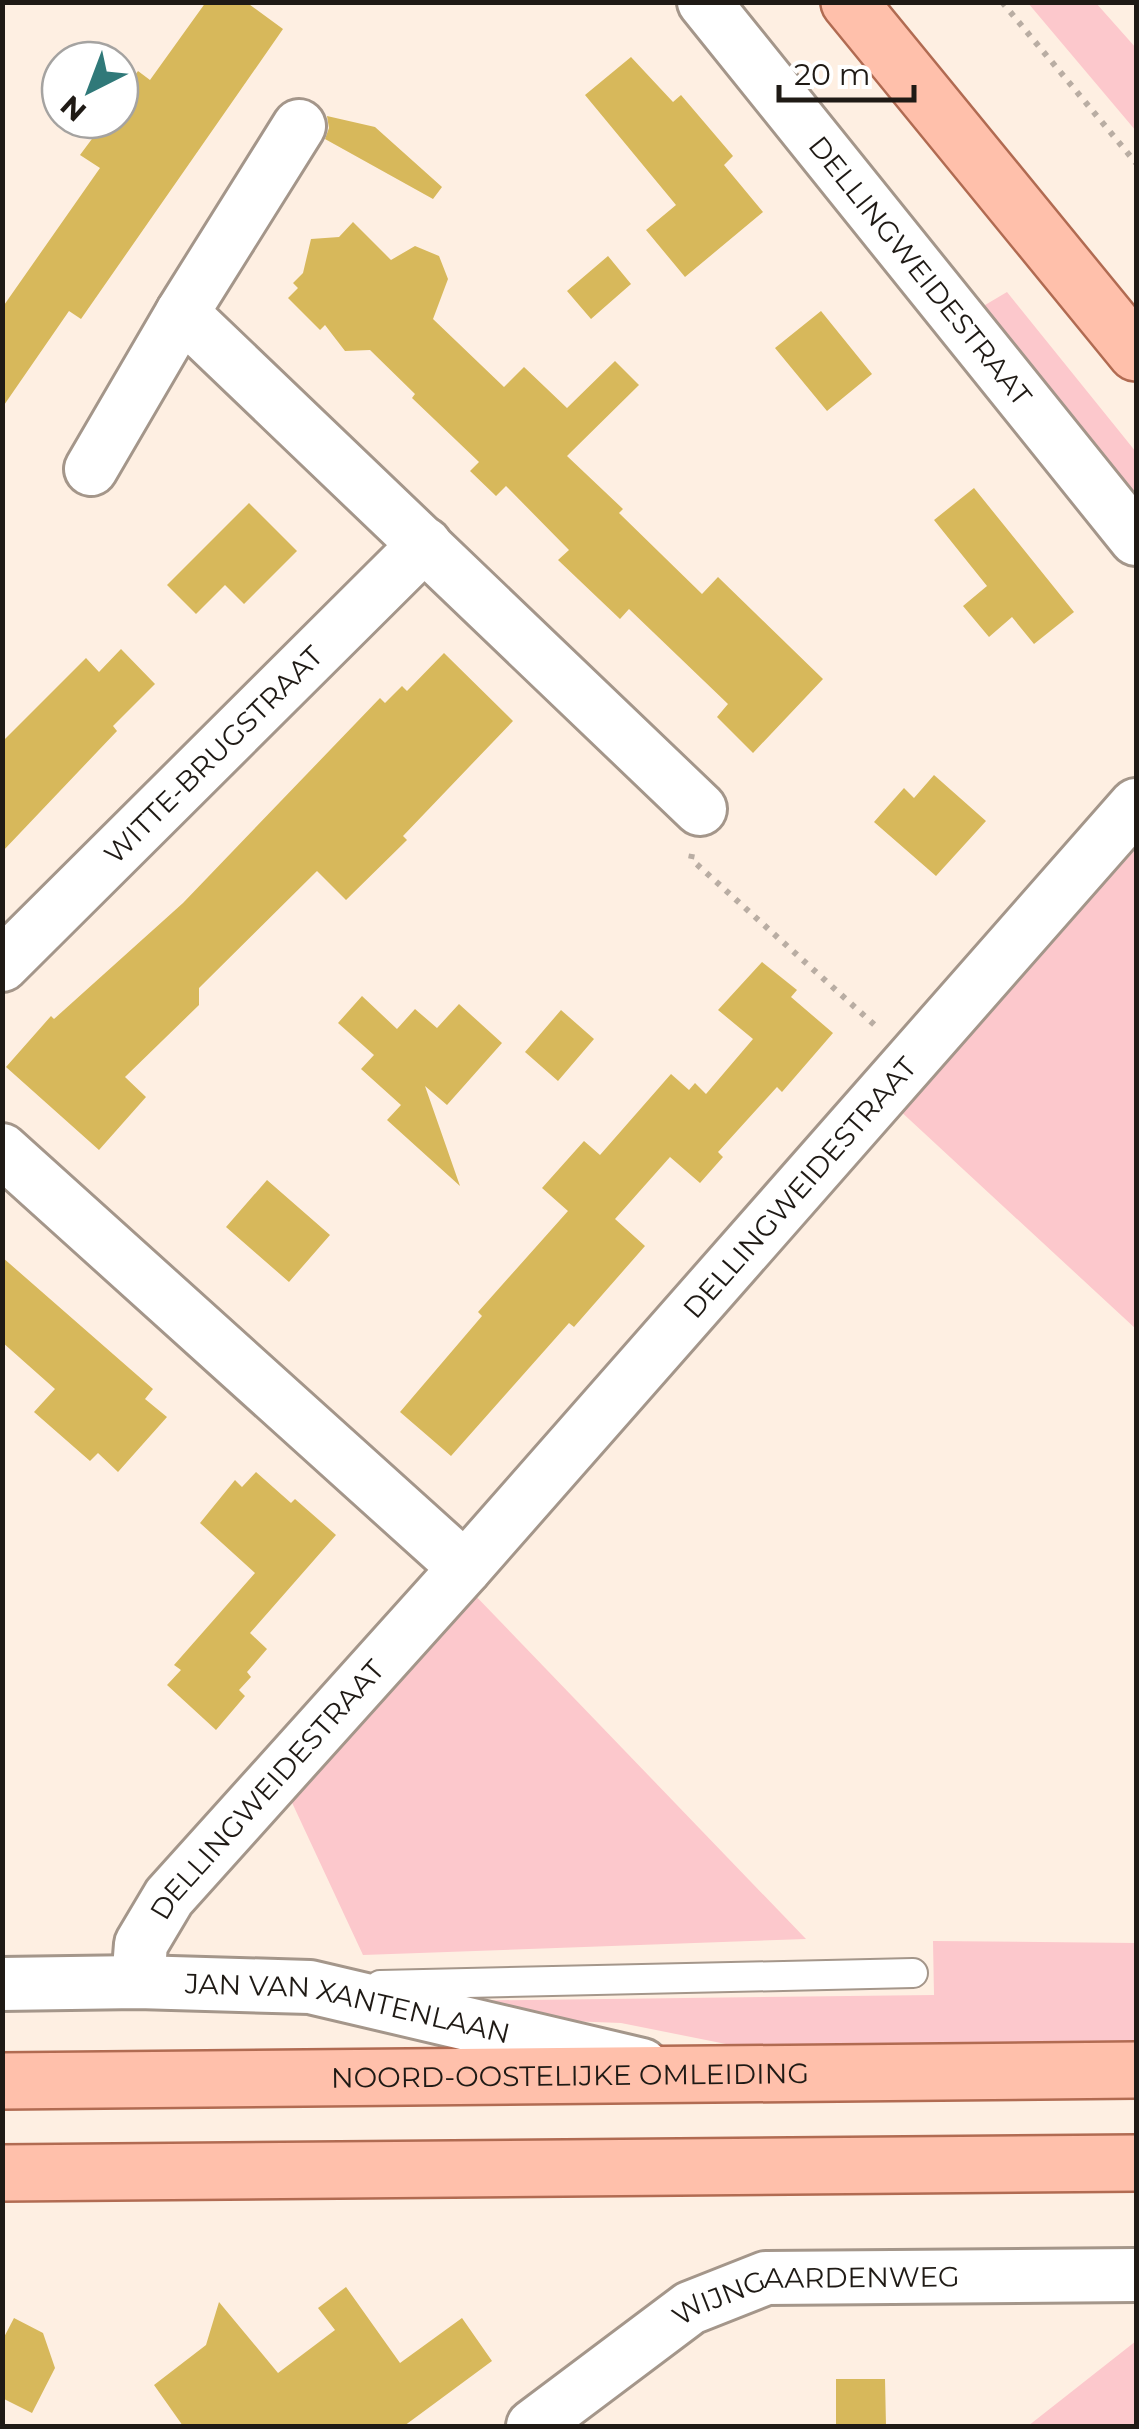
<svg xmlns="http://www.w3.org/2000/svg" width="1139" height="2429" font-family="Montserrat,sans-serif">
	<rect width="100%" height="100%" fill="#feefe2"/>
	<path fill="#fcc8cc" d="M1028 3H1096L1136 48V131Z
		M1007 292 1136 452V507L980 308Z
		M1136 849V1329L897 1108Z
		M469 1589 806 1939 363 1955 288 1794Z
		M933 1941 1136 1943V2043L741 2047 621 2023 514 2019 437 2001 934 1995Z
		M1136 2341V2426H1028Z"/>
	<path fill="#d7b85b" d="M206 2H246L283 29 81 319 69 311 2 408V308L100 168 80 155 106 120H120V96L138 71 150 80Z
		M631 57 673 102 681 95 733 156 724 165 763 212 685 277 646 230 676 205 585 95Z
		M327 116 375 127 442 187 433 199 325 139 329 128Z
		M353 222 391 260 415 246 439 256 448 279 433 319 504 387 524 367 567 408 615 361 639 385 567 456 623 509 619 513 702 594 718 577 823 679 753 753 717 717 728 704 629 609 620 619 558 560 569 550 506 486 496 496 470 471 479 462 412 398 415 394 370 350 345 351 325 325 320 330 288 298 298 288 293 283 303 273 311 239 339 237Z
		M608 256 631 284 591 319 567 291Z
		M821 311 872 374 827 411 775 348Z
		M974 488 1074 612 1034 644 1012 617 989 637 963 606 987 586 934 520Z
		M249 503 297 551 244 604 225 585 196 614 167 585Z
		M121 649 155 684 113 726 117 731 2 852V742L86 658 99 672Z
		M444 653 513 721 403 836 407 840 346 900 317 871 199 988V1005L125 1077 146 1097 99 1150 6 1067 51 1016 54 1019 183 903 380 698 385 703 402 686 407 691Z
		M934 775 986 821 936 876 874 822 904 788 914 798Z
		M762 962 797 990 791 997 833 1033 782 1092 777 1087 718 1152 723 1157 700 1183 670 1157 615 1219 645 1246 574 1327 569 1323 451 1456 400 1412 482 1316 478 1312 568 1211 542 1188 584 1141 600 1155 671 1074 689 1090 695 1083 706 1094 753 1039 718 1010Z
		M362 996 397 1029 415 1009 437 1028 459 1004 502 1043 447 1105 425 1086 460 1186 387 1120 401 1105 361 1069 374 1055 338 1023Z
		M561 1010 594 1039 558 1081 525 1052Z
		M267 1180 330 1235 289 1282 226 1227Z
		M2 1257 153 1389 145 1399 167 1417 118 1472 98 1453 90 1461 34 1412 55 1389 2 1342Z
		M256 1472 291 1503 295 1499 336 1535 250 1633 267 1649 247 1672 251 1677 239 1690 245 1696 216 1730 167 1685 181 1670 174 1665 255 1573 200 1523 235 1480 242 1487Z
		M346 2287 400 2363 462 2318 492 2361 404 2426H183L154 2385 206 2345 219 2302 278 2373 335 2330 318 2308Z
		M14 2318 43 2333 55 2368 32 2413 2 2398V2341Z
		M836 2379H885L886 2426H836Z"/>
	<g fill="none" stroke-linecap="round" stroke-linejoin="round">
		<g stroke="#a4968a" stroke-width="32">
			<path id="lane" d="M380 1985 913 1973"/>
		</g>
		<g stroke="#a4968a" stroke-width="58">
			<g id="street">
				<path id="s1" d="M704 2 1136 539"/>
				<path d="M182 313 700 809"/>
				<path d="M91 469 182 313 299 126"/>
				<path id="s2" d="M2 965 425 544"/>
				<path d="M2 1150 465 1568"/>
				<path id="s3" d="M138 1982 141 1944 169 1897 465 1568 1136 805"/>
				<path id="s4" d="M2 1984 138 1982 310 1987 642 2065"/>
				<path id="s5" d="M533 2426 690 2308 766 2278 1136 2275"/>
			</g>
		</g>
		<g stroke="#b16b52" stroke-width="60">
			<g id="primary">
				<path d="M849 2 1136 353"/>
				<path id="s6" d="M2 2081 1136 2070"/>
				<path d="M2 2173 1136 2163"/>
			</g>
		</g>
		<path stroke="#b9ada3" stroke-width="6" stroke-dasharray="5 8" stroke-linecap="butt" d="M1002 2 1136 163
			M692 854 691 859 879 1029"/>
		<use href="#lane" stroke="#fff" stroke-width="28"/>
		<use href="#street" stroke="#fff" stroke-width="52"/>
		<use href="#primary" stroke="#ffc0ab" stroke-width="55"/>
	</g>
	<g text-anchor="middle" stroke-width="8" stroke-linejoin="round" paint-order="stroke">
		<g font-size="28" fill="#1f1a15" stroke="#fff">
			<text dy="10" stroke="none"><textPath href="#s1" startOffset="345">DELLINGWEIDESTRAAT</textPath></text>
			<text dy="10" stroke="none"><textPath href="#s2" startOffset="298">WITTE-BRUGSTRAAT</textPath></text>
			<text dy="10" stroke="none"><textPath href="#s3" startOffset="1042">DELLINGWEIDESTRAAT</textPath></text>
			<text dy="10" stroke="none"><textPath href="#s3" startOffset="238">DELLINGWEIDESTRAAT</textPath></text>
			<text dy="10" stroke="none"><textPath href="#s4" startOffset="348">JAN VAN XANTENLAAN</textPath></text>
			<text dy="10" stroke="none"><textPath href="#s6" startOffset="568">NOORD-OOSTELIJKE OMLEIDING</textPath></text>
			<text dy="10" stroke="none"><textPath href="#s5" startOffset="325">WIJNGAARDENWEG</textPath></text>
		</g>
	</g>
	<rect width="1139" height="2429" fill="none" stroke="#1f1a15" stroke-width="10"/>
	<g transform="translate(90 90) rotate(222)"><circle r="48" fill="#ffffff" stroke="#a5a3a1" stroke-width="2.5"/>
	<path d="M0-8L18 38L0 25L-18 38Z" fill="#307979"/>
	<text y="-15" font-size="28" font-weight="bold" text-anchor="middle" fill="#1f1a15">N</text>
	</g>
	<path d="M779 85v15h135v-15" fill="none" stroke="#1f1a15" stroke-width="5"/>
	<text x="794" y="85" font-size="30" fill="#1f1a15" stroke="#ffffff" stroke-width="8" paint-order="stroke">20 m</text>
</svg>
